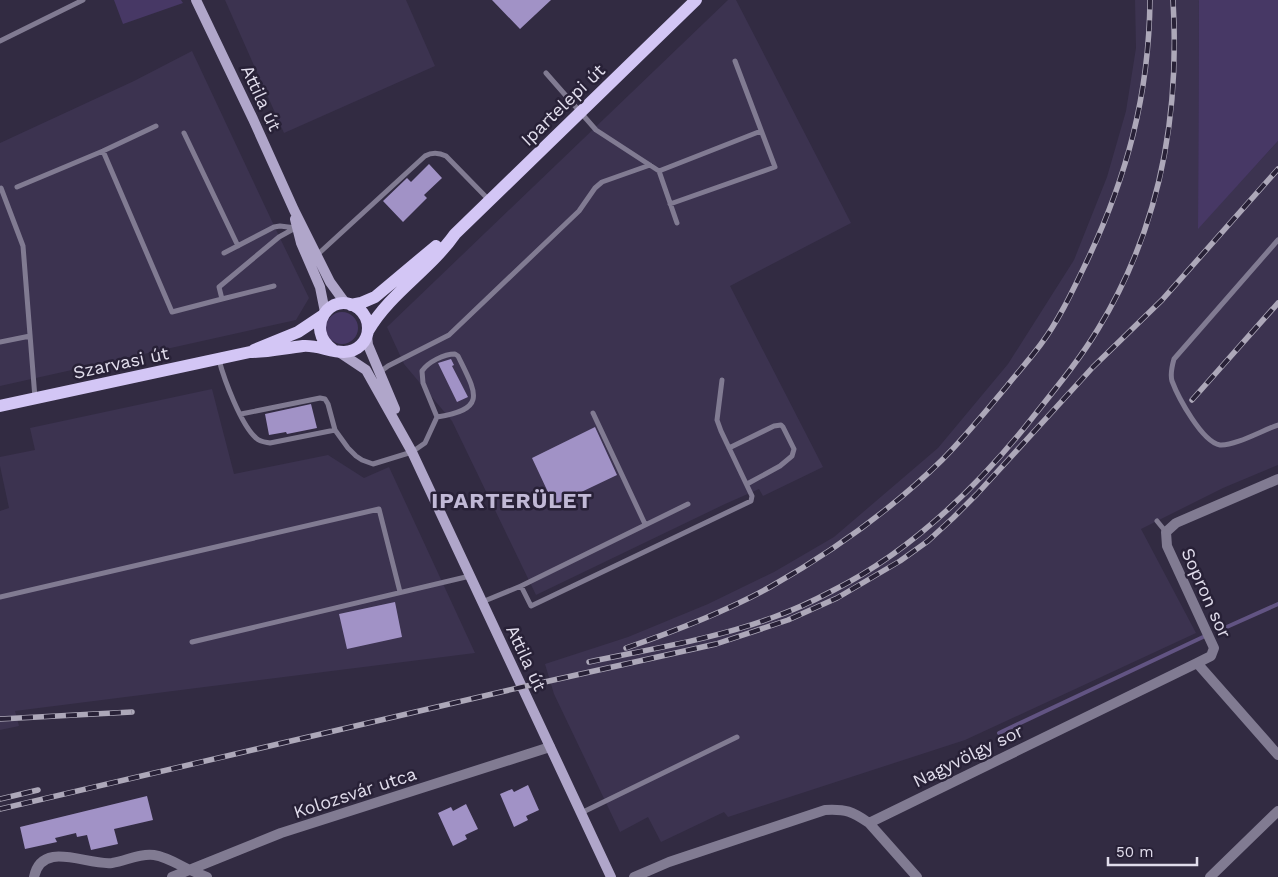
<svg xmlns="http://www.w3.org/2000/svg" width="1278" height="877" font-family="'Work Sans',sans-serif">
	<rect width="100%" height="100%" fill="#322b42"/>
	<path fill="#3c3350" d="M225 0H406L435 66 284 133Z
		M728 0H736L851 223 730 286 823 467 763 496 759 489 725 504 536 595 452 421 404 364 387 327Z
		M1135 0H1199L1198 228 1278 141V465L1223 488 1141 529 1196 633 965 740 728 817 724 812 661 842 648 817 620 832 554 694 545 664 628 637 708 604 774 572 834 537 938 448 1008 364 1074 260 1107 177 1126 111 1136 48Z
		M192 51 278 234 309 298 296 320 0 386V143L134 81Z
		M212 389 234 474 328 455 364 478 389 467 475 653 15 711 19 726 0 730V511L9 508 0 466V457L35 450 30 428Z"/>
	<path fill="#473865" d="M114 0H181L183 3 123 24Z
		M1199 0H1278V141L1198 229Z
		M326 328a16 16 0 1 1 32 0a16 16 0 1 1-32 0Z"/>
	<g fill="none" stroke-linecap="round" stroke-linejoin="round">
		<path stroke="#625483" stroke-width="4" d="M1220 630 1278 604
			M999 733 1203 637"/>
	</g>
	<path fill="#a192c6" d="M492 0H551L520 29Z
		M429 164 442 178 424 195 427 198 403 222 383 201 407 178 411 182Z
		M451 359 454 365 452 366 468 397 457 402 438 363Z
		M311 404 317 428 287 434 286 432 269 435 265 414Z
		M595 427 617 475 554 505 532 458Z
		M395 602 402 637 347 649 339 614Z
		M528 785 539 810 526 816 528 820 514 827 500 794 512 789 514 792Z
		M147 796 153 820 114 829 118 844 91 850 87 835 77 837 76 833 55 838 57 842 25 849 20 827Z
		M466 804 478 829 465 835 467 839 453 846 438 813 451 807 453 811Z"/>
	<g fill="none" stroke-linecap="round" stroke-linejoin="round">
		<path stroke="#817b92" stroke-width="5" d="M0 41 83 0
			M546 73 596 130 659 171 677 223
			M184 133 238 246
			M103 151 172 312 222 299 219 287 279 237 297 227
			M659 171 761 131
			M17 187 103 151 156 126
			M1 188 23 246 35 398
			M670 204 775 167 735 61
			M1278 240 1174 359C1172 366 1170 374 1172 381 1178 397 1202 442 1220 445 1235 446 1263 430 1278 425
			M224 253 274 227 280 226 296 228
			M317 255 425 156C432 152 438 152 446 156L488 199
			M222 299 274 286
			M0 342 30 336
			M219 360C224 379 241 425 256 438 260 442 265 442 270 443L335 430 348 448 356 456 362 460 373 464 412 452 425 443 437 417 423 383 422 371C428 362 444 354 455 354L458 356C476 393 488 409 437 417
			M380 372 388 366 449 335 579 211 595 188 602 182 650 165
			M593 413 645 524
			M241 414 320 398 325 399 328 404 335 430
			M729 448 774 426 781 425 783 427 794 449 792 456 780 466 747 484
			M1157 521 1166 532
			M521 586 531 606 751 501 752 496 721 431 717 420 722 380
			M0 597 379 509 400 592
			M482 602 521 586 688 504
			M192 642 470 576
			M581 813 737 737"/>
		<path stroke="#817b92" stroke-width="10" d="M1197 663 1211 656 1214 648 1167 546 1166 532 1176 523 1278 479
			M869 823 917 877
			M34 877C42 839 87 866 112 863 126 861 140 853 154 855 167 857 179 865 190 870
			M172 877 281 833 550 747
			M634 877 669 862 825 810C846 809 852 811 869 823L1197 663 1278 755
			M1210 877 1278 811"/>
		<path stroke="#817b92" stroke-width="10" d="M190 870 207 877"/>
		<path stroke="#b0a6ca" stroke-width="10" d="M196 0 253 119 294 210 330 282 346 304
			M295 219 301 243 320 287 325 312
			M367 336 368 345 395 409
			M339 352 366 370 412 452 611 877"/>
		<path stroke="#d3c6f5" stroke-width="12" d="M351 305 361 303 375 297 436 246
			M368 331C390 293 430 270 455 234L696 0
			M254 350 298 332 322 316
			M0 406 250 352C268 352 285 348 303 346 322 344 345 361 361 345 366 340 368 334 368 328 368 320 364 313 358 308 331 289 303 329 333 350"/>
		<g stroke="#ada8b9" stroke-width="5.5">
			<path id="rail" d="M1192 400 1278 303
				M626 648C675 631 725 612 770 587 832 552 891 510 942 460 965 437 986 411 1007 386 1018 372 1030 359 1041 344 1059 320 1073 290 1086 263 1127 177 1149 95 1150 0
				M589 662C650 649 715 639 774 617 794 610 813 601 832 591 908 553 972 492 1025 427 1050 395 1077 364 1098 329 1160 228 1180 117 1173 0
				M0 719 132 712
				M0 799 38 790
				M0 809 522 687 716 644 788 620 837 598 900 561 928 541 953 518 977 494 1093 367 1162 300 1278 169"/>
		</g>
		<use href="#rail" stroke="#282137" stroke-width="4" stroke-dasharray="11" stroke-linecap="butt"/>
	</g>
	<g text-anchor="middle" stroke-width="5" stroke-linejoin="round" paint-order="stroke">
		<g font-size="18" fill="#e1ddec" stroke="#282137">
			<text transform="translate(261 98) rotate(65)" y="6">Attila út</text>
			<text transform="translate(563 105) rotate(-44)" y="6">Ipartelepi út</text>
			<text transform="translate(121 363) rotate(-12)" y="6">Szarvasi út</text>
			<text transform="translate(1206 593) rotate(66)" y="6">Sopron sor</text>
			<text transform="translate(526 658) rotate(65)" y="6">Attila út</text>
			<text transform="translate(968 756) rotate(-26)" y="6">Nagyvölgy sor</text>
			<text transform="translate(355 793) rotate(-18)" y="6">Kolozsvár utca</text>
		</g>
		<g font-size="22" font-weight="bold" letter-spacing="1" fill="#c1b9d6" stroke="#282137">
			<text x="512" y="508">IPARTERÜLET</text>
		</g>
	</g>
	<path d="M1108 857v8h89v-8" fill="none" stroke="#e1ddec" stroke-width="2.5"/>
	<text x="1116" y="857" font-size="15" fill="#e1ddec" stroke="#282137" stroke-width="4" paint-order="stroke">50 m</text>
</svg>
